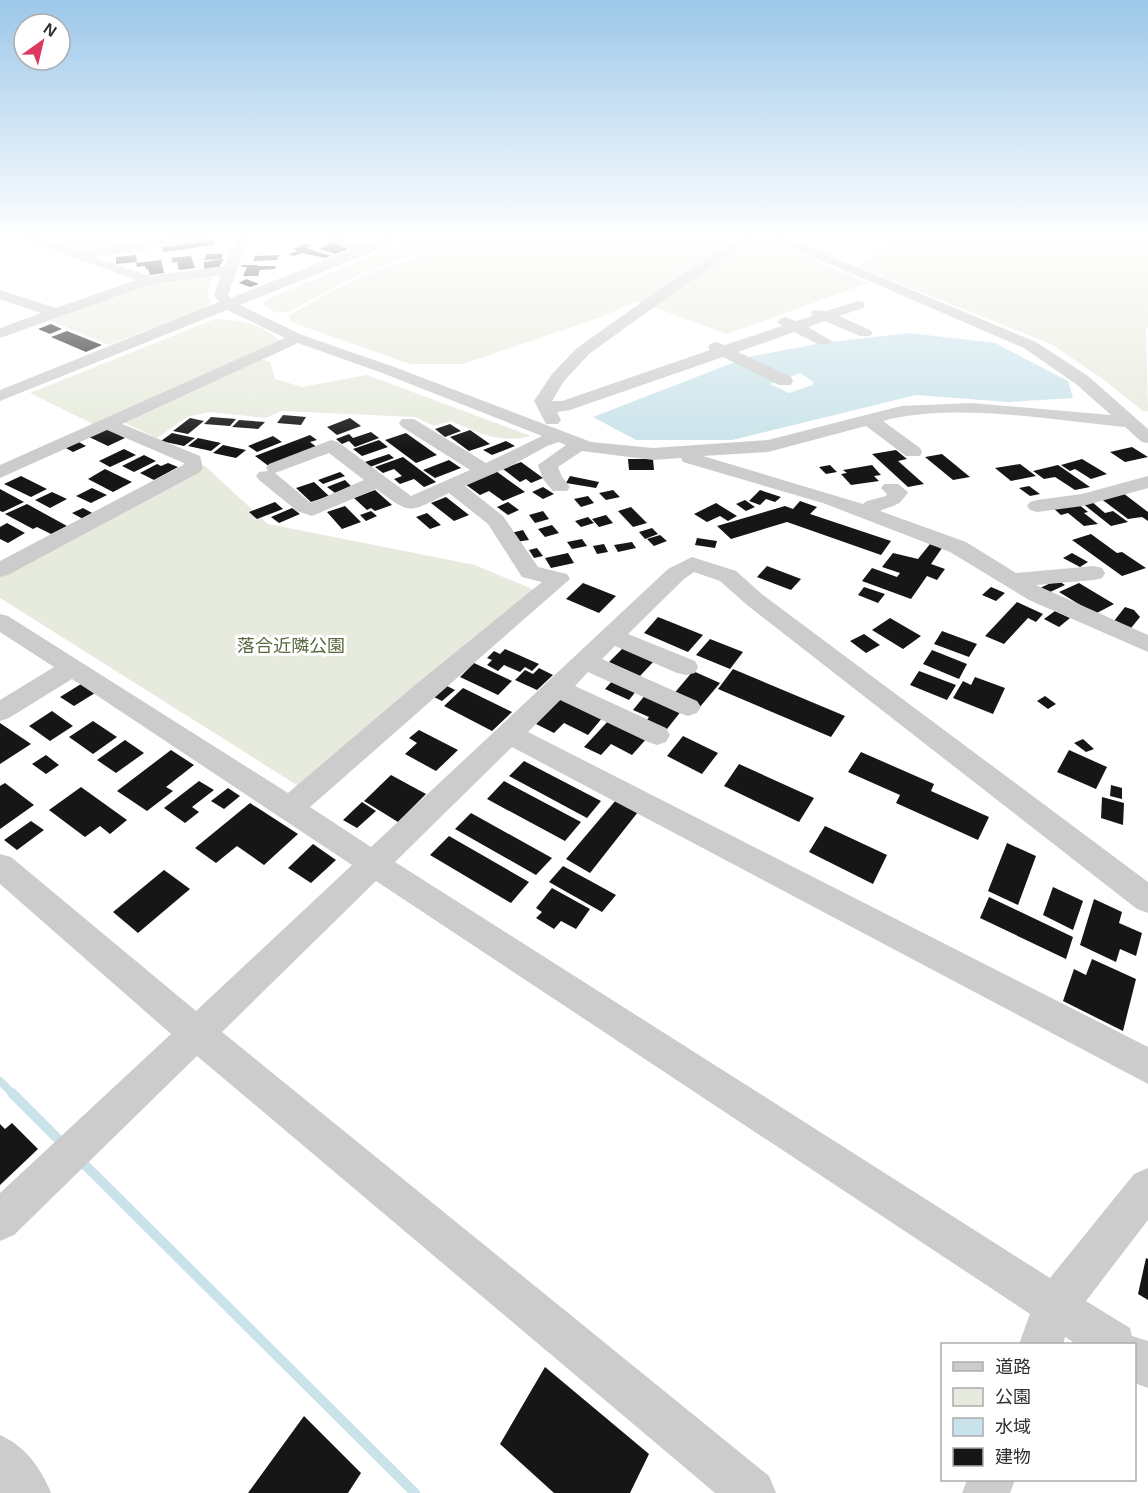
<svg xmlns="http://www.w3.org/2000/svg" width="1148" height="1493" font-family="Helvetica,'Noto Sans JP',sans-serif">
	<rect width="100%" height="100%" fill="#fff"/>
	<path fill="#e7ebdd" d="M35 237H163L164 241 71 252Z
		M417 237H469L397 260 338 285 288 312 277 313 262 305 267 299Z
		M475 237H763L868 283 727 334 637 301 599 318 463 364H410L291 322 288 316 339 287 378 270Z
		M898 237H1148V327L1146 328 1148 411 1144 412 1103 379 1051 344 858 267Z
		M214 273 207 294 211 303 200 310 109 345 47 319 151 281Z
		M215 319C239 319 264 325 281 342L93 424 30 393Z
		M259 359 270 362 275 379 302 387 367 375 531 436C501 444 478 433 451 421L434 426 415 417 282 411 266 418 210 412 187 417 157 438 125 423 131 416Z
		M205 466 268 524 475 565 537 591 303 789 0 598V576Z"/>
	<path fill="#cae3ea" fill-rule="evenodd" d="M909 333 995 343 1068 381 1073 398 1008 402 916 395 732 440H636L593 417 748 357 822 343ZM800 373 814 382 812 385 789 393 770 384Z"/>
	<g fill="none" stroke-linecap="round" stroke-linejoin="round">
		<path stroke="#cae3ea" stroke-width="8" d="M0 1081 13 1094"/>
		<path stroke="#cae3ea" stroke-width="10" d="M12 1093 59 1140
			M83 1163 415 1493"/>
	</g>
	<path fill="#161616" d="M213 240 215 245 163 252 162 246Z
		M331 243 350 248 336 254 319 249Z
		M304 244 311 246 306 248 331 256 325 258 302 253 294 256 288 254 298 251 293 249Z
		M207 254H223L221 259 204 260Z
		M136 255 137 262 116 264V257Z
		M279 255 277 260 253 261 255 256Z
		M191 256 195 268 179 270 177 262 173 263 171 258Z
		M224 259 219 267 204 269V262Z
		M161 260 164 273 150 275 148 269H146L145 266 137 267 136 263Z
		M242 265H258L257 266H276L275 269 260 270 258 276H243L247 267H241Z
		M246 279 259 284 250 287 239 283Z
		M51 324 62 329 50 334 38 329Z
		M67 331 102 345 86 352 51 337Z
		M283 415 306 417 301 425 277 423Z
		M211 417 236 419 230 426 204 424Z
		M190 418 204 421 188 434 173 431Z
		M350 418 361 426 337 435 327 427Z
		M239 420 265 422 258 429 232 427Z
		M450 424 461 431 445 437 435 429Z
		M107 429 125 438 108 446 89 437Z
		M470 430 490 444 469 451 450 437Z
		M371 432 379 438 355 447 349 441 342 444 336 439 349 434 353 438Z
		M172 433 195 438 184 446 161 441Z
		M406 433 437 455 416 463 385 440Z
		M310 435 317 440 310 442 318 448 270 467 255 456Z
		M273 436 282 442 257 452 248 446Z
		M198 438 221 443 211 451 188 446Z
		M379 440 388 447 362 456 353 449Z
		M77 441 86 446 73 452 64 447Z
		M506 441 515 446 492 455 483 450Z
		M223 445 246 450 236 458 213 453Z
		M1132 447 1148 457 1125 462 1110 452Z
		M124 449 136 455 110 467 99 461Z
		M896 450 907 459 898 461 924 484 908 487 872 454Z
		M389 454 394 458 370 467 365 462Z
		M942 454 970 477 953 480 925 457Z
		M144 455 156 461 134 472 122 466Z
		M403 457 436 482 424 487 414 479 400 484 394 479 402 476 394 469 383 473 375 467Z
		M628 459H653L654 470H629Z
		M1082 459 1107 474 1091 479 1075 469 1070 471 1061 465Z
		M449 460 461 468 435 478 423 470Z
		M521 462 543 478 531 483 526 479 520 482 503 469Z
		M168 463 178 467 154 480 140 473 157 464 161 466Z
		M1020 464 1036 476 1011 481 995 468Z
		M830 465 837 472 826 474 819 467Z
		M872 465 881 475 874 476 879 481 851 485 841 474 847 473 843 470Z
		M1058 465 1090 487 1075 490 1055 477 1044 479 1033 471Z
		M105 469 132 482 113 492 88 479Z
		M496 471 525 492 503 501 489 491 480 495 465 484Z
		M340 472 345 476 323 484 318 480Z
		M21 476 47 489 31 497 4 484Z
		M570 476 599 482 596 488 566 483Z
		M345 480 352 487 335 493 327 487Z
		M314 482 329 496 311 502 296 488Z
		M1029 486 1040 494 1030 496 1019 488Z
		M543 487 554 494 543 499 532 492Z
		M92 488 107 495 91 503 76 496Z
		M0 489 24 502 3 512 0 511Z
		M375 490 392 505 375 511 371 508 367 510 354 498Z
		M613 490 620 497 606 500 599 493Z
		M760 490 781 497 775 502 766 499 760 505 749 501Z
		M52 492 67 499 50 508 35 500Z
		M1123 493 1148 512V521L1142 517 1128 519 1100 498Z
		M588 496 594 503 581 507 574 499Z
		M446 497 469 515 454 521 431 503Z
		M745 500 755 507 746 511 736 504Z
		M800 501 817 507 810 514 891 541 881 555 787 522 731 539 717 526 785 506 793 509Z
		M1091 501 1105 513 1113 511 1128 522 1111 526 1082 503Z
		M275 502 283 509 257 519 249 512Z
		M508 502 519 510 508 515 497 507Z
		M716 503 737 516 728 521 720 516 707 522 694 514Z
		M1077 503 1088 512 1084 513 1098 524 1084 526 1068 513 1061 515 1052 507Z
		M27 504 67 526 51 534 37 527 33 529 5 514Z
		M345 506 361 522 342 529 327 512Z
		M631 507 647 523 633 527 618 511Z
		M83 508 94 514 83 519 72 513Z
		M292 508 300 514 279 523 271 517Z
		M371 511 377 516 366 521 360 515Z
		M543 511 549 519 535 523 529 515Z
		M427 513 441 525 430 529 416 517Z
		M606 515 613 523 599 527 592 519Z
		M588 517 594 523 581 527 575 521Z
		M7 523 25 533 8 543 0 539V527Z
		M552 525 559 533 545 537 538 529Z
		M652 528 658 534 645 539 639 532Z
		M523 530 529 540 516 542 511 533Z
		M1091 534 1117 553 1122 552 1146 568 1122 576 1072 540Z
		M660 535 667 541 654 546 647 539Z
		M697 538 717 541 715 548 695 545Z
		M582 539 587 546 572 549 567 542Z
		M632 542 636 548 618 552 614 545Z
		M604 544 608 552 597 554 593 546Z
		M930 544 942 548 931 564 945 569 937 580 927 576 911 599 862 581 872 568 897 577 900 573 882 567 893 553 918 559Z
		M537 548 543 556 534 558 529 550Z
		M568 553 574 563 551 568 545 558Z
		M1072 553 1088 562 1080 567 1063 558Z
		M767 566 801 579 791 590 757 577Z
		M1057 580 1065 585 1046 594 1038 589Z
		M583 583 616 596 599 613 566 599Z
		M1079 583 1114 604 1095 614 1059 592Z
		M864 587 885 594 878 603 858 595Z
		M991 587 1005 593 996 601 982 595Z
		M1017 602 1043 614 1036 622 1028 618 1004 644 985 636Z
		M1125 607 1134 610 1140 617 1131 628 1114 621Z
		M1055 611 1070 618 1059 627 1044 619Z
		M658 617 703 635 688 652 644 633Z
		M890 618 921 636 903 649 872 630Z
		M942 631 977 644 969 657 934 644Z
		M864 634 880 645 866 653 850 641Z
		M710 639 743 652 730 669 696 655Z
		M624 647 654 661 640 676 609 662Z
		M505 649 539 664 532 671 525 667 520 672 504 665 498 671 487 665 492 660 487 658 494 651 500 654Z
		M932 650 967 664 959 679 923 664Z
		M474 663 512 681 498 695 460 677Z
		M539 668 553 675 537 690 515 680 525 670 533 674Z
		M733 669 845 716 831 737 718 689Z
		M693 671 720 683 699 708 672 696Z
		M919 671 956 685 947 700 910 685Z
		M975 677 1005 688 993 714 953 698 963 681 971 685Z
		M614 679 637 690 629 700 605 689Z
		M81 684 95 693 74 706 60 697Z
		M443 684 455 690 442 701 430 695Z
		M463 688 512 712 492 731 444 706Z
		M646 694 682 710 667 729 647 720 649 717 633 710Z
		M1045 696 1056 704 1048 709 1037 701Z
		M562 698 603 717 588 735 564 723 554 733 536 724Z
		M52 711 73 726 50 741 29 726Z
		M610 719 648 737 632 755 611 744 601 755 584 747Z
		M93 721 117 737 93 754 69 737Z
		M0 723 31 744 0 764Z
		M419 730 458 750 436 771 405 754 417 743 409 738Z
		M683 736 718 753 702 774 667 756Z
		M1083 739 1094 749 1086 752 1074 743Z
		M125 740 144 753 116 773 97 760Z
		M171 750 194 765 166 787 173 791 147 811 117 791Z
		M1069 750 1107 767 1096 789 1057 772Z
		M861 752 934 784 931 791 989 817 978 840 896 803 900 795 848 772Z
		M46 755 59 765 46 774 32 764Z
		M524 761 601 801 587 818 509 776Z
		M739 764 814 798 799 822 724 786Z
		M391 775 426 794 398 822 364 801Z
		M199 781 214 790 192 807 199 812 185 823 164 808Z
		M504 781 581 822 565 841 487 799Z
		M5 783 34 805 0 829V786Z
		M1111 785 1122 788V799L1110 796Z
		M81 787 127 820 110 834 100 826 85 837 49 810Z
		M228 788 240 796 224 809 211 801Z
		M1102 797 1124 803 1123 825 1101 818Z
		M616 800 638 812 590 873 566 859Z
		M362 802 376 811 357 828 343 820Z
		M250 803 298 834 264 865 237 846 216 863 195 848Z
		M471 813 552 858 536 875 455 829Z
		M31 821 44 830 17 850 4 840Z
		M825 826 887 855 873 884 809 852Z
		M449 836 529 882 511 903 430 855Z
		M1007 843 1036 856 1018 905 988 891Z
		M313 844 336 860 311 883 288 868Z
		M563 866 616 895 602 912 549 882Z
		M164 870 190 889 138 933 113 912Z
		M1053 887 1083 901 1073 930 1043 915Z
		M552 888 590 909 576 929 561 921 554 929 536 918 542 912 536 908Z
		M989 897 1073 937 1066 959 980 918Z
		M1094 899 1122 912 1119 923 1142 933 1136 956 1120 949 1116 962 1080 945Z
		M1092 959 1136 979 1123 1031 1063 1001 1074 969 1086 975Z
		M12 1123 38 1149 0 1185V1124L5 1129Z
		M1146 1258 1148 1259V1300L1138 1294Z
		M545 1367 649 1454 630 1493H554L500 1444Z
		M304 1416 361 1473 348 1493H248Z"/>
	<g fill="none" stroke-linecap="round" stroke-linejoin="round">
		<path fill="#ccc" fill-rule="evenodd" d="M0 237H9L0 242Z
			M19 237H38L78 251 178 237H215L209 241 94 257 150 276 224 266 239 237H252L243 253 228 295 231 298 351 250 317 237H337L363 245 383 237H401L370 253 240 305 302 335 397 368 591 442 653 448 768 440 901 406 971 403 1111 415 1076 384 1024 348 767 237H785L1036 342 1088 376 1148 429V443L1142 442 1125 427C1051 420 954 402 883 421L920 448 922 452 920 456H906L866 426 768 452 703 456 863 504 867 501 886 496 887 494 881 488 884 484H898L908 492C898 508 895 504 880 511L966 542 1016 573 1094 566 1102 568 1105 573 1102 578 1094 580 1036 585 1148 635V652L1029 600 950 552 823 503 683 462 681 458 653 460 582 451 558 467 562 477 570 487 567 491H553L543 479 538 465 566 445 559 442 547 446 509 467 465 486 503 516 538 567 567 574 570 579 310 807 371 847 668 569 692 557 736 571 763 595 1148 882V913L1137 909 747 605 720 581 694 572 684 579 628 634 695 661 698 667 695 673 686 675 677 673 615 646 602 659 697 701 701 707 697 713 688 716 679 713 588 672 575 686 666 728 670 735 666 742 657 745 648 742 560 700 528 732 1148 1047V1084L512 747 395 862 1050 1278 1134 1174 1148 1168V1220L1086 1301 1130 1328 1132 1336 1148 1341V1388L1134 1383V1344H1076L1065 1337 1063 1344H1019L1030 1314 376 881 222 1032 769 1476 776 1493H715L197 1056 14 1235 0 1241V1193L171 1034 0 884V854L11 857 196 1011 352 865 72 679 9 718 0 721V700L54 667 0 632V614L8 616 288 793 415 685 542 582 522 577 488 524 449 493C408 512 414 517 376 489L312 516 297 511 259 480 256 476 259 472 268 471 266 468 269 464 331 440 338 442 411 496 470 470 402 427 399 423 402 419H414L486 463 542 436 385 374 298 343 122 424 200 456 203 468 200 472 8 575 0 577V561L183 465 184 463 107 430 0 478V465L285 338 227 310 0 401V390L219 302 214 295 221 275 151 284 0 338V328L41 313 0 299V290L56 308 136 280ZM329 453 364 480 311 503 275 473Z
			M743 237H758L683 286 589 354 564 381 552 401H562L710 350 708 347 710 344 716 342 725 345 782 326 777 322 780 319 785 317 796 321 812 316 811 313 813 310 826 311 858 301 863 302 865 305 863 308 839 316 870 330 873 333 870 336H860L825 321 808 327 832 341 830 344H818L794 332 738 352 791 377 793 381 791 385H779L723 357 570 410 557 412 561 420 558 424H546L534 401 552 374 577 348 673 280Z
			M1148 476V488L1083 506 1037 512 1030 510 1027 506 1030 502 1037 500 1082 494Z
			M0 1435C25 1446 41 1468 51 1493H0Z
			M967 1480H1015L1010 1493H962Z"/>
	</g>
	<linearGradient id="sky" x2="0" y2="1"><stop stop-color="#9cc7e9"/><stop offset="0.53" stop-color="#fff"/><stop offset="1" stop-color="#fff" stop-opacity="0"/></linearGradient>
	<rect width="1148" height="446" fill="url(#sky)"/>
	<g text-anchor="middle" stroke-width="6" stroke-linejoin="round" paint-order="stroke">
		<g font-size="18" fill="#59683e" stroke="#fff">
			<text x="291" y="652">落合近隣公園</text>
		</g>
	</g>
	<rect x="941" y="1343" width="195" height="138" fill="#ffffff" stroke="#acacac" stroke-width="1.5"/>
	<rect x="953" y="1362" width="30" height="9" fill="#cccccc" stroke="#acacac" stroke-width="1.5"/>
	<text x="995" y="1373" font-size="18" fill="#2f2f2f">道路</text>
	<rect x="953" y="1388" width="30" height="18" fill="#e7ebdd" stroke="#acacac" stroke-width="1.5"/>
	<text x="995" y="1403" font-size="18" fill="#2f2f2f">公園</text>
	<rect x="953" y="1418" width="30" height="18" fill="#cae3ea" stroke="#acacac" stroke-width="1.5"/>
	<text x="995" y="1433" font-size="18" fill="#2f2f2f">水域</text>
	<rect x="953" y="1448" width="30" height="18" fill="#161616" stroke="#acacac" stroke-width="1.5"/>
	<text x="995" y="1463" font-size="18" fill="#2f2f2f">建物</text>
	<g transform="translate(42 42) rotate(34)"><circle r="28" fill="#ffffff" stroke="#acacac" stroke-width="1.5"/>
	<path d="M0-4.5L10 22L0 15L-10 22Z" fill="#dd3960"/>
	<text y="-9" font-size="16" font-weight="bold" text-anchor="middle" fill="#2f2f2f">N</text>
	</g>
</svg>
